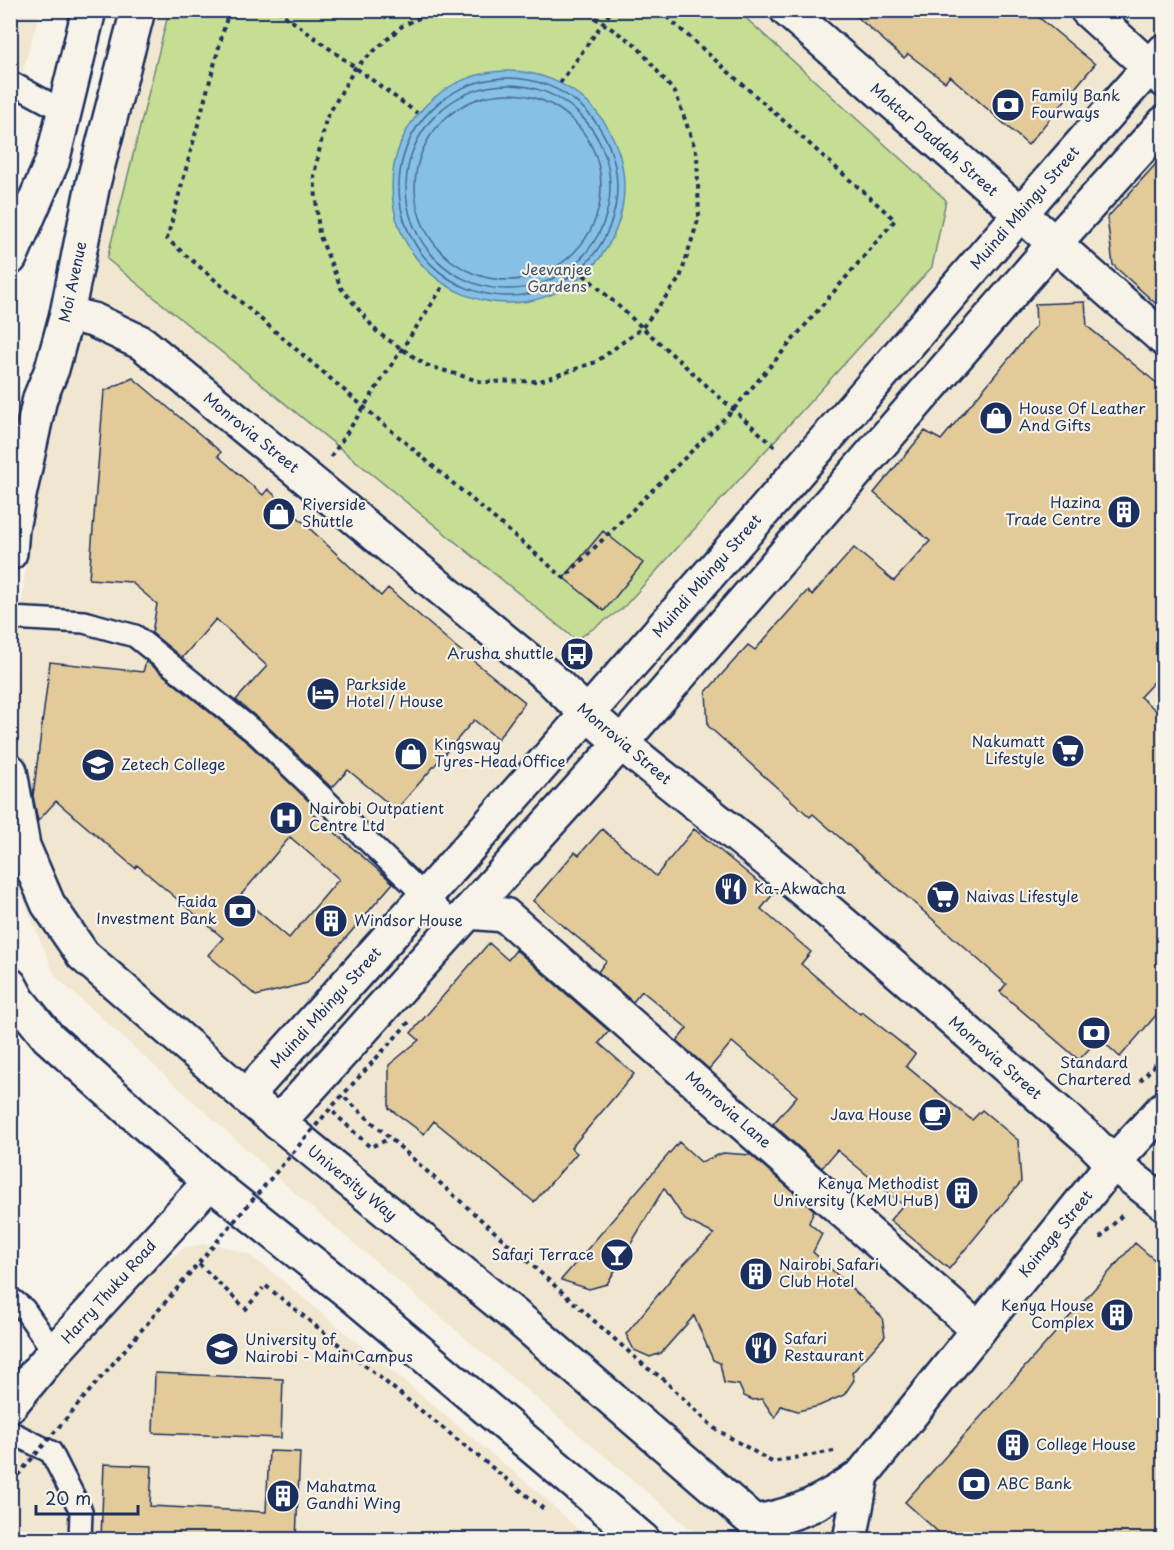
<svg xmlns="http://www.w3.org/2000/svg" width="1174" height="1550" font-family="'Playpen Sans',sans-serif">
	<rect width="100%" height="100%" fill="#f7f3e8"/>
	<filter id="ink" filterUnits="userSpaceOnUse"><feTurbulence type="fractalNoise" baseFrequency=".0167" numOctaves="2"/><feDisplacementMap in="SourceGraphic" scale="12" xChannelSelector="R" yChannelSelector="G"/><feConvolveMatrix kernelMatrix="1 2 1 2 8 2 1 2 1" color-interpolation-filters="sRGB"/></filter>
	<g filter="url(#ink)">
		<path fill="#f1e7d0" d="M11 11H40L11 113Z
			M117 11H1163V1539H702L298 1196 55 976 11 869V743L29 518 71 207Z
			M202 1244 223 1246 247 1254 266 1267 545 1498 588 1539H11L10 1425 148 1274 184 1248Z"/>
		<path fill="#c5de94" stroke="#708679" stroke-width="1.5" d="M169 11H738L946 200 932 267 622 609 576 640 107 259Z"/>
		<path fill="#86c0e5" stroke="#5b86af" stroke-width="1.5" d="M392 187a116 116 0 1 1 232 0a116 116 0 1 1-232 0Z"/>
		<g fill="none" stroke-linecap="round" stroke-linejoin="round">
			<path stroke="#466994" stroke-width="1.5" d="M399 187a109 109 0 1 1 218 0a109 109 0 1 1-218 0Z
				M406 187a102 102 0 1 1 204 0a102 102 0 1 1-204 0Z
				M415 187a93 93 0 1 1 186 0a93 93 0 1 1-186 0Z"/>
		</g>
		<path fill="#e2ca99" stroke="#1b2f5e" stroke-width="1.5" fill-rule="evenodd" d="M849 10H1030L1095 64 1028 145 950 76 945 82 908 54 904 58Z
			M1164 155V311L1113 265 1107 218Z
			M1085 302 1087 326 1164 389V671L1140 697 1164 717V1006L1120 1057 1099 1038 1079 1060 1000 992 1006 984 813 814 810 817 708 726 706 692 748 645 755 650 807 591 812 595 854 548 894 581 930 541 874 493 925 431 941 440 1036 326 1035 304Z
			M133 378 221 452 218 456 263 495 268 489 381 596 388 588 456 647 525 702 498 739 474 720 396 810 348 770 332 788 266 725 236 700 267 666 216 619 182 658 152 633 157 604 131 582 89 579 104 391Z
			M603 531 643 563 604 611 564 578Z
			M146 661 249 744 315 807 311 812 393 883 307 983 256 996 208 955 223 938 137 865 135 868 56 801 38 821 33 796 50 662 143 672ZM290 837 339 879 289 938 240 896Z
			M602 829 656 876 694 829 773 894 761 909 811 952 801 964 860 1014 862 1012 915 1054 906 1066 972 1120 982 1110 1018 1140 1021 1182 949 1269 890 1220 903 1205 837 1150 822 1168 773 1124 797 1096 732 1042 709 1069 677 1041 687 1028 642 991 633 1002 598 972 606 961 533 901 575 852 579 855Z
			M489 943 508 960 516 950 609 1031 599 1043 634 1074 571 1148 577 1153 534 1202 434 1121 424 1134 389 1108V1065L419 1040 411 1033Z
			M679 1142 701 1162 723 1153 751 1155 814 1210 809 1223 822 1234 813 1252 882 1317 885 1336 852 1373 854 1380 844 1395 819 1406 798 1411 781 1406 775 1418 762 1399 753 1400 744 1396 739 1385 724 1383 720 1363 713 1360 694 1316 661 1353 650 1357 634 1350 626 1334 679 1269 714 1234 685 1220 664 1188 607 1284 589 1289 561 1280Z
			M1135 1243 1164 1268V1539H946L905 1502Z
			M155 1373 283 1379 281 1438 153 1433Z
			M269 1451 300 1452 296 1539H101L104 1464 152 1466 150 1506 266 1512Z"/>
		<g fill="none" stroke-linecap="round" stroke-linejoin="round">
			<g stroke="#1b2f5e" stroke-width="26">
				<path id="lane" d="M10 82 65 112
					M10 618 84 622 135 636 257 734 456 926
					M10 1298 24 1309 54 1352
					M10 1432 51 1452 81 1511 80 1540"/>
			</g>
			<g stroke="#1b2f5e" stroke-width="38">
				<path id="street" d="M787 10 1164 339
					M1087 10 1164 80
					M67 314 93 320 142 343 550 678C619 747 698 803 773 865 881 953 984 1048 1089 1139L1113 1163 1164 1203
					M468 912 505 915 979 1330
					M10 1405 54 1352 210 1182"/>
			</g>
			<g stroke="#1b2f5e" stroke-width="38">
				<path id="secondary" d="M10 258 52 162 89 10
					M10 553 12 528 40 398 52 369 67 314 93 184 138 10
					M246 1096C433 889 619 680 801 468 922 329 1040 188 1164 51
					M278 1123 621 743 1054 244 1164 123
					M755 1522C799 1515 826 1500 862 1475L1113 1163 1164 1108
					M850 1540 862 1475"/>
			</g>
			<g stroke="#1b2f5e" stroke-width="38">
				<path id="highway" d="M10 771 23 846 48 904 83 955 246 1096 525 1324 775 1540
					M10 985 18 1000 48 1037 210 1182 350 1293 643 1540"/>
			</g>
			<path stroke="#1b2f5e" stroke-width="4" stroke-dasharray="4.5 4.5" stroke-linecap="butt" d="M229 10 167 239 564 578 732 411 895 220 659 10
				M277 10 417 113
				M436 10 402 26 355 68 326 119 314 175 319 234 341 288 378 333 426 365 482 382 540 381 596 362 642 328 680 278 699 217 697 154 676 94 636 45 583 10
				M560 83 612 10
				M584 275 775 447
				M331 457 444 285
				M1140 1081 1164 1055
				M345 1098 647 1368 661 1377 714 1428 772 1462 834 1451
				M333 1112 370 1147 389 1139
				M1100 1238 1124 1213
				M199 1264 246 1309 263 1288
				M266 1286 545 1510
				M10 1485 12 1482"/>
			<use href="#lane" stroke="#f7f3e8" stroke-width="21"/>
			<use href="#street" stroke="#f7f3e8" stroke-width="33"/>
			<use href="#secondary" stroke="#f7f3e8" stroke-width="33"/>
			<use href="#highway" stroke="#f7f3e8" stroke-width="33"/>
			<path stroke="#1b2f5e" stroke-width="4" stroke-dasharray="4.5 4.5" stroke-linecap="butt" d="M12 1482 330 1109 410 1021"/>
		</g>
	</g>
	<defs>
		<g id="bank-disc" transform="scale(1.725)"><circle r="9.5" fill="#1b2f5e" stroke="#f7f3e8"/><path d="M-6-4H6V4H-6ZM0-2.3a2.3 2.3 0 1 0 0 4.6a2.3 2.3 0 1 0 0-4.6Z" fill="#fff"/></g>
		<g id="shop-disc" transform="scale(1.725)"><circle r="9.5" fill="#1b2f5e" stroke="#f7f3e8"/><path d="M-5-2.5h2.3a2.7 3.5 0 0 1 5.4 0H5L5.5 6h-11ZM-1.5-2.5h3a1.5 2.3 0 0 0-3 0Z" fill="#fff"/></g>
		<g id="building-disc" transform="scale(1.725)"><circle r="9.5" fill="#1b2f5e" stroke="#f7f3e8"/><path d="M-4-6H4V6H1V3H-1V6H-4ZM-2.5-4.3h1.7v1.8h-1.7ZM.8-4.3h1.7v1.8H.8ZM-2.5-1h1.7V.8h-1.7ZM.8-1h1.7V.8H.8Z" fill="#fff"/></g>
		<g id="bus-disc" transform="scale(1.725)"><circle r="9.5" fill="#1b2f5e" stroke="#f7f3e8"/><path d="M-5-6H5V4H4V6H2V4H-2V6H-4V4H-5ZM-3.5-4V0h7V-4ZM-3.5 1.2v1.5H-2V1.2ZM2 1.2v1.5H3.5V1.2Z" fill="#fff"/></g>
		<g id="hotel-disc" transform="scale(1.725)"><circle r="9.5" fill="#1b2f5e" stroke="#f7f3e8"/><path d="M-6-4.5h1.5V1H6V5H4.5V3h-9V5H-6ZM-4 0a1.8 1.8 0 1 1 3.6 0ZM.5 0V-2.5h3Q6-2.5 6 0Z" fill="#fff"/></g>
		<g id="supermarket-disc" transform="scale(1.725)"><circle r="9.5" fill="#1b2f5e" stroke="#f7f3e8"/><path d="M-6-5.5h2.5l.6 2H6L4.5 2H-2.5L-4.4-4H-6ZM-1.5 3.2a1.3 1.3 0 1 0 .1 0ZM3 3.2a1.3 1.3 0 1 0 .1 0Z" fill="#fff"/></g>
		<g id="university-disc" transform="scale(1.725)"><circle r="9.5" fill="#1b2f5e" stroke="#f7f3e8"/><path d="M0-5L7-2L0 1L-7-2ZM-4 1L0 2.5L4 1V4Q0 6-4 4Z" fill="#fff"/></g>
		<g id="hospital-disc" transform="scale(1.725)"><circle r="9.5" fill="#1b2f5e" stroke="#f7f3e8"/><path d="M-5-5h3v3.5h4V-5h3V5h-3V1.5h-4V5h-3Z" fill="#fff"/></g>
		<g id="restaurant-disc" transform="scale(1.725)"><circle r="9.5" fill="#1b2f5e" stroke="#f7f3e8"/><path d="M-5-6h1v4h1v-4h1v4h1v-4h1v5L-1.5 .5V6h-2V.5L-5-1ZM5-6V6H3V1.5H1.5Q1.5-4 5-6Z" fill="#fff"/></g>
		<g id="cafe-disc" transform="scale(1.725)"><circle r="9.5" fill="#1b2f5e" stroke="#f7f3e8"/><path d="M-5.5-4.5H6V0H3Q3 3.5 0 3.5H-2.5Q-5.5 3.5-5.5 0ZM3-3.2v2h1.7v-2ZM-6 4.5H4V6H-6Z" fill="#fff"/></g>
		<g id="bar-disc" transform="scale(1.725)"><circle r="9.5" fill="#1b2f5e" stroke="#f7f3e8"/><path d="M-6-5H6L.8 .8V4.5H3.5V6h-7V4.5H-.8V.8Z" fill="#fff"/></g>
	</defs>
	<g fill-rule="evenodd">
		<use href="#bank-disc" x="1008" y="105"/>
		<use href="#shop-disc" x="996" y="418"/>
		<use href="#building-disc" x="1124" y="512"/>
		<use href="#shop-disc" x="279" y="514"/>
		<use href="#bus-disc" x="577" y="654"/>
		<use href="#hotel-disc" x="323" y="694"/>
		<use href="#supermarket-disc" x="1068" y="751"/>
		<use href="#shop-disc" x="411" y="754"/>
		<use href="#university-disc" x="98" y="765"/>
		<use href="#hospital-disc" x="286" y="818"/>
		<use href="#restaurant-disc" x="731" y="889"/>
		<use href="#supermarket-disc" x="943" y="897"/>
		<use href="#bank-disc" x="240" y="911"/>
		<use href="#building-disc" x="331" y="921"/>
		<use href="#bank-disc" x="1094" y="1033"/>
		<use href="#cafe-disc" x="935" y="1115"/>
		<use href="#building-disc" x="962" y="1193"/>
		<use href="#bar-disc" x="617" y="1255"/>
		<use href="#building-disc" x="756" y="1274"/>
		<use href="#building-disc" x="1117" y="1315"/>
		<use href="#restaurant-disc" x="761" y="1348"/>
		<use href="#university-disc" x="222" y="1349"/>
		<use href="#building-disc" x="1013" y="1445"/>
		<use href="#bank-disc" x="974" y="1484"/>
		<use href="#building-disc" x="283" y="1496"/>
	</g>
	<g text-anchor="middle" stroke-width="4.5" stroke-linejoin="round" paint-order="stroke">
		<g font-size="15" fill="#1b2f5e" stroke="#f7f3e8" text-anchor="start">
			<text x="1031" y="101">Family Bank<tspan x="1031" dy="17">Fourways</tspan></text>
			<text x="1019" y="414">House Of Leather<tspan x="1019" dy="17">And Gifts</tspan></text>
			<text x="1101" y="508" text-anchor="end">Hazina<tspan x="1101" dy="17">Trade Centre</tspan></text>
			<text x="302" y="510">Riverside<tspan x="302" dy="17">Shuttle</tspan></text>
			<text x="554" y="659" text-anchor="end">Arusha shuttle</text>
			<text x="346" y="690">Parkside<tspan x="346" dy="17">Hotel / House</tspan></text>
			<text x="1045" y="747" text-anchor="end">Nakumatt<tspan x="1045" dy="17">Lifestyle</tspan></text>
			<text x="434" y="750">Kingsway<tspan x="434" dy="17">Tyres-Head Office</tspan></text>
			<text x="121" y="770">Zetech College</text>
			<text x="309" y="814">Nairobi Outpatient<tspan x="309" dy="17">Centre Ltd</tspan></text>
			<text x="754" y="894">Ka-Akwacha</text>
			<text x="966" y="902">Naivas Lifestyle</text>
			<text x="217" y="907" text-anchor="end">Faida<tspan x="217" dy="17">Investment Bank</tspan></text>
			<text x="354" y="926">Windsor House</text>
			<text x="1094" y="1068" text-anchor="middle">Standard<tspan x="1094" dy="17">Chartered</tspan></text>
			<text x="912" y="1120" text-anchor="end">Java House</text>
			<text x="939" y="1189" text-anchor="end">Kenya Methodist<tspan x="939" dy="17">University (KeMU HuB)</tspan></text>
			<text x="594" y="1260" text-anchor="end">Safari Terrace</text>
			<text x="779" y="1270">Nairobi Safari<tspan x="779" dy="17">Club Hotel</tspan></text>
			<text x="1094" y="1311" text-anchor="end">Kenya House<tspan x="1094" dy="17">Complex</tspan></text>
			<text x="784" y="1344">Safari<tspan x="784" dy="17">Restaurant</tspan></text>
			<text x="245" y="1345">University of<tspan x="245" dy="17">Nairobi - Main Campus</tspan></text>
			<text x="1036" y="1450">College House</text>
			<text x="997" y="1489">ABC Bank</text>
			<text x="306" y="1492">Mahatma<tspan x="306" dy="17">Gandhi Wing</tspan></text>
		</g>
		<g font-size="15" fill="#1b2f5e" stroke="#f7f3e8">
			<text transform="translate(934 140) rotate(41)" y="5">Moktar Daddah Street</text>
			<text transform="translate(1025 208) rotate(-49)" y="5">Muindi Mbingu Street</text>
			<text transform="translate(73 282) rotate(-78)" y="5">Moi Avenue</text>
			<text transform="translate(251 433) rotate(39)" y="5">Monrovia Street</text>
			<text transform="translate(707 576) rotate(-49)" y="5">Muindi Mbingu Street</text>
			<text transform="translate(624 744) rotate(40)" y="5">Monrovia Street</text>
			<text transform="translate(326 1008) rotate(-48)" y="5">Muindi Mbingu Street</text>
			<text transform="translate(995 1058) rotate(41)" y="5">Monrovia Street</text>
			<text transform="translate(728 1110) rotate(41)" y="5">Monrovia Lane</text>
			<text transform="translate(352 1183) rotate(39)" y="5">University Way</text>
			<text transform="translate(1056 1234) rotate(-51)" y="5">Koinage Street</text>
			<text transform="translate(109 1292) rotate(-48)" y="5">Harry Thuku Road</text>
		</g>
		<g font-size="15" fill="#3d5269" stroke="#f7f3e8">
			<text x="557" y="275">Jeevanjee<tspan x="557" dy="17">Gardens</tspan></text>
		</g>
	</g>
	<rect width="1174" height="1550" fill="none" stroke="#f7f3e8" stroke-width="36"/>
	<rect x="18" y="18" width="1138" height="1514" fill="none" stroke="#1b2f5e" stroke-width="2" filter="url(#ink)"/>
	<path d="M36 1505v9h102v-9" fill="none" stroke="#1b2f5e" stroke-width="3"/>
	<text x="45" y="1505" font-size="18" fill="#1b2f5e" stroke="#f7f3e8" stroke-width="4.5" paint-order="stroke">20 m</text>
</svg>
